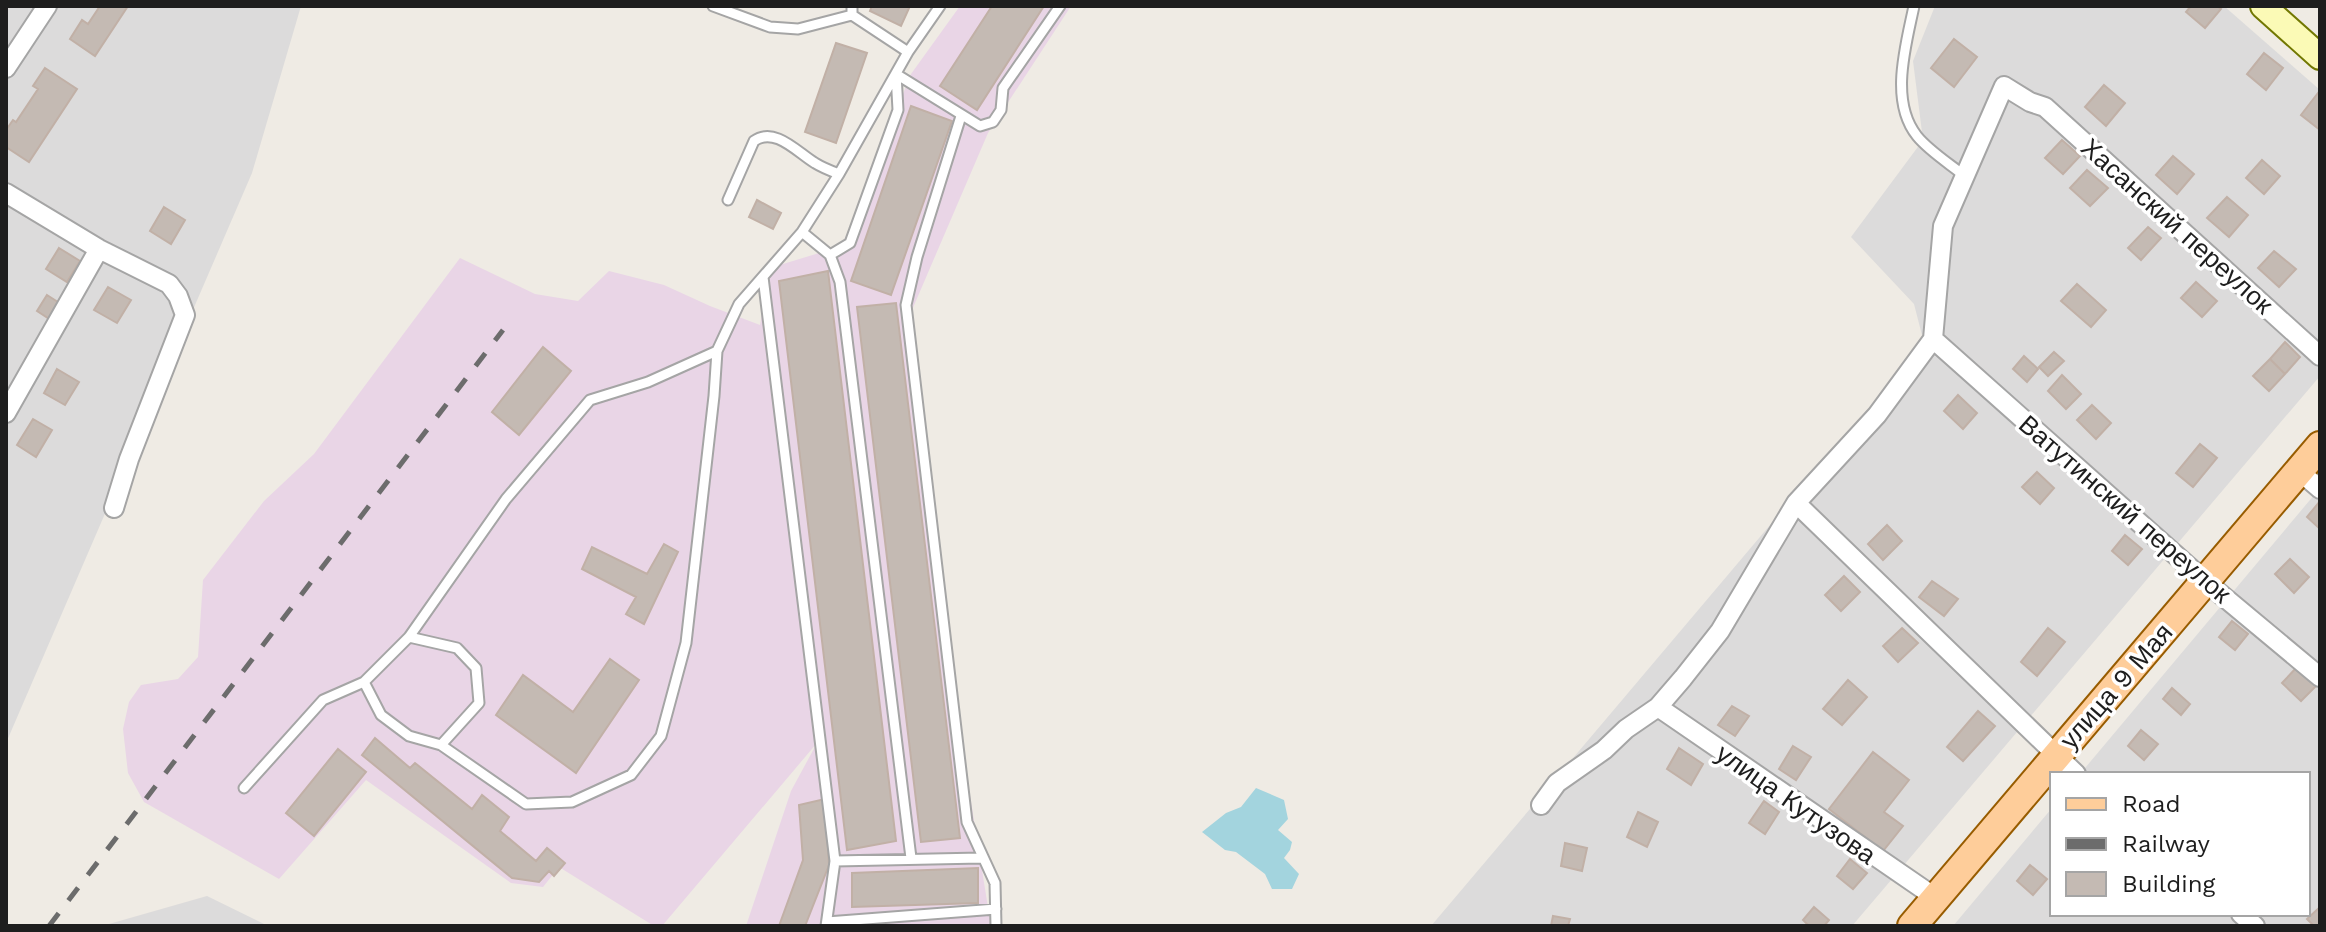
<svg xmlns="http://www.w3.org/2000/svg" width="2326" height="932" font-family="'Work Sans',sans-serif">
	<rect width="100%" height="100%" fill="#efebe4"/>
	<path fill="#dcdbdb" d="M6 6H301L252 173 6 743Z
		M1935 6H2224L2320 90V376L1852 926H1431L1924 343 1914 304 1851 237 1923 140 1913 61Z
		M2320 488V926H1953L2052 808V914H2308V774H2080Z
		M207 896 268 926H102Z"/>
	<path fill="#e9d5e6" d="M960 6H1071L988 133 912 310 953 690 991 926H746L791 791 817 743 662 926H654L559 867 543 887 511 883 366 780 279 879 144 802 128 773 123 729 129 702 141 685 178 679 198 657 203 580 264 501 314 454 460 258 535 294 578 301 609 271 664 285 710 306 760 325 770 268 842 246 911 74Z"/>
	<path fill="#a3d4de" d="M1256 788 1284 800 1288 819 1278 830 1292 842 1290 850 1284 858 1299 874 1292 889H1272L1265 874 1236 852 1225 850 1202 832 1226 813 1241 807Z"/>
	<path fill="#c4bab3" stroke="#c1b0a6" stroke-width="2" d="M100 6H128L95 56 70 39 82 20 88 24Z
		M872 6H910L901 26 870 11Z
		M992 6H1044L977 110 940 86Z
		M2191 6H2217L2221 9 2205 28 2186 12Z
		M1954 39 1977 57 1954 87 1931 68Z
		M836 43 867 53 836 143 805 132Z
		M2264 53 2283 68 2266 90 2247 74Z
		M45 68 77 89 29 162 6 147V130L13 120 16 122 38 89 33 86Z
		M2104 85 2125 103 2106 126 2085 107Z
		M2318 93 2320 95V130L2301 115Z
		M911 106 952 121 891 295 851 281Z
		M2062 140 2080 156 2063 174 2045 158Z
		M2173 156 2194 174 2177 194 2156 175Z
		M2262 160 2280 176 2264 194 2246 178Z
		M2087 170 2108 188 2090 206 2070 188Z
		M2227 197 2248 215 2229 237 2207 218Z
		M757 200 781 213 773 229 749 217Z
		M164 207 185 220 171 244 150 231Z
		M2148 227 2161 238 2141 260 2128 248Z
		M59 248 80 261 67 282 46 269Z
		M2274 251 2296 269 2279 287 2258 268Z
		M828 271 896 841 847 850 779 281Z
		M2196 282 2217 301 2202 317 2181 298Z
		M2077 284 2106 310 2091 327 2061 301Z
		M108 287 131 300 117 323 94 310Z
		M47 295 61 304 51 320 37 311Z
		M896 303 960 838 921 842 857 307Z
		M2285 342 2300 357 2285 374 2270 359Z
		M543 347 571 371 519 435 492 412Z
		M2054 352 2064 361 2048 376 2039 367Z
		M2024 356 2038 369 2027 382 2013 369Z
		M2270 359 2285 374 2269 391 2253 376Z
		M57 369 79 382 65 405 44 393Z
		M2062 375 2081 394 2066 409 2048 391Z
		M1958 395 1977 413 1963 429 1944 411Z
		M2092 405 2111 423 2096 439 2077 420Z
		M33 419 52 430 36 457 17 445Z
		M2200 444 2217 458 2193 487 2176 473Z
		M2037 472 2054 488 2040 504 2022 487Z
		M2320 501V529L2307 517Z
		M1887 525 1902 541 1883 560 1868 544Z
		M2125 535 2142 549 2128 565 2112 551Z
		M664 544 678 552 644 624 626 614 636 597 582 569 592 547 647 574Z
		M2290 559 2309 577 2294 593 2275 574Z
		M1844 576 1860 592 1841 611 1825 595Z
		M1932 581 1958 599 1944 616 1919 597Z
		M2232 621 2248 634 2235 650 2219 637Z
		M2232 621 2248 634 2235 650 2219 637Z
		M1902 628 1918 643 1898 662 1883 646Z
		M2048 628 2065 642 2037 676 2021 662Z
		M610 659 639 680 576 773 496 715 523 675 573 712Z
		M2297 667 2316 686 2301 701 2282 683Z
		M1848 680 1867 697 1842 725 1823 709Z
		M2172 688 2190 704 2181 715 2163 699Z
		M1732 706 1749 716 1735 736 1718 725Z
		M1978 711 1995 726 1963 761 1947 747Z
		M2141 730 2158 744 2144 760 2128 746Z
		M375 738 410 768 415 763 472 809 482 795 509 817 500 831 536 861 547 848 565 863 554 876 549 871 539 882 512 878 362 755Z
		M1793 746 1811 757 1796 780 1779 769Z
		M1679 748 1703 764 1691 785 1667 769Z
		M338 749 366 772 314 836 286 813Z
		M1873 752 1909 780 1884 812 1903 826 1883 851 1829 809Z
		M825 799 829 865 805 926H779L803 860 799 805Z
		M1764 801 1779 812 1765 834 1749 823Z
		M1638 812 1658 822 1647 847 1627 837Z
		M1565 843 1587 848 1582 871 1561 866Z
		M1850 859 1867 873 1853 889 1837 876Z
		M2030 865 2047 879 2033 895 2017 881Z
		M978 868V903L852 907V873Z
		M1814 907 1829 920 1824 926H1809L1803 920Z
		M2320 907V926H2314L2307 919Z
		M1553 916 1570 919 1568 926H1551Z"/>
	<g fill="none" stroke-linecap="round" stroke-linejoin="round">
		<g stroke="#a5a5a5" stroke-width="13">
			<path id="lane" d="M713 6 770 27 798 29 852 15V6
				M1914 6C1906 45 1889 101 1917 136 1929 151 1950 164 1966 177
				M852 15 908 52
				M896 74 980 126 993 122 1001 110 1003 88 1060 6
				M961 116 917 257 906 305 967 822 995 883 996 926
				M728 200 754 141C775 126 798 153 815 163 823 168 831 171 839 174
				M802 232 830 255 840 282 911 858
				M830 255 850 243 898 110 896 74
				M763 277 835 861 826 926
				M409 637 457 648 476 668 479 703 441 745
				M364 682 381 715 409 736 441 745 526 804 572 802 631 775 661 736 686 643 714 396 717 351
				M244 788 323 700 364 682 409 637 506 499 590 400 648 382 717 351 739 304 802 232 839 174 908 52 940 6
				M835 861 981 858
				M827 922 996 909"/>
		</g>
		<g stroke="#a5a5a5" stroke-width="22">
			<path id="street" d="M6 68 47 6
				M6 193 99 249 169 284 178 296 185 315 129 459 114 508
				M1933 339 2206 582 2320 677
				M6 413 99 249
				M2299 471 2320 489
				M1796 503 2076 774
				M1658 707 1936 898
				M1541 805 1557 783 1604 750 1626 729 1658 707 1683 678 1720 631 1796 503 1877 415 1933 339 1943 226 2004 86 2030 102 2045 107 2320 356
				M2241 914 2255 926"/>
		</g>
		<g stroke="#727802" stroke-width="28">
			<path id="secondary" d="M2263 6 2320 57"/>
		</g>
		<g stroke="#985c00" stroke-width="32">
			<path id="primary" d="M1912 926 2320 446"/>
		</g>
		<use href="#lane" stroke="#fff" stroke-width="9"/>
		<use href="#street" stroke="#fff" stroke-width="18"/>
		<use href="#secondary" stroke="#fbfab6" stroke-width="24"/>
		<use href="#primary" stroke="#fecd9a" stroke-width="28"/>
		<path stroke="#6c6c6c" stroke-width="5" stroke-dasharray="16 16" stroke-linecap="butt" d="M49 926 503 330"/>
	</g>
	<g text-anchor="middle" stroke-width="7" stroke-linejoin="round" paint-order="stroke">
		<g font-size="26" fill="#1e1e1e" stroke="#fff">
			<text transform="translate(2177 226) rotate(42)" y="9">Хасанский переулок</text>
			<text transform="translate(2125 509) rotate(41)" y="9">Ватутинский переулок</text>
			<text transform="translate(2116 686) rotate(-49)" y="9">улица 9 Мая</text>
			<text transform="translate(1796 804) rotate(35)" y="9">улица Кутузова</text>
		</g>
	</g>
	<rect width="2326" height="932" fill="none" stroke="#1e1e1e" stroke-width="16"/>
	<rect x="2050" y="772" width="260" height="144" fill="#ffffff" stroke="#a5a5a5" stroke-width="2"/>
	<rect x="2066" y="798" width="40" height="12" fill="#fecd9a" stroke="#a5a5a5" stroke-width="2"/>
	<text x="2122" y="812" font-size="24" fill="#1e1e1e">Road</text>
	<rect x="2066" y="838" width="40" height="12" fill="#6c6c6c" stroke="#a5a5a5" stroke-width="2"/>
	<text x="2122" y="852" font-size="24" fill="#1e1e1e">Railway</text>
	<rect x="2066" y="872" width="40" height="24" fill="#c4bab3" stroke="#a5a5a5" stroke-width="2"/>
	<text x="2122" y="892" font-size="24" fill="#1e1e1e">Building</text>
</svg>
